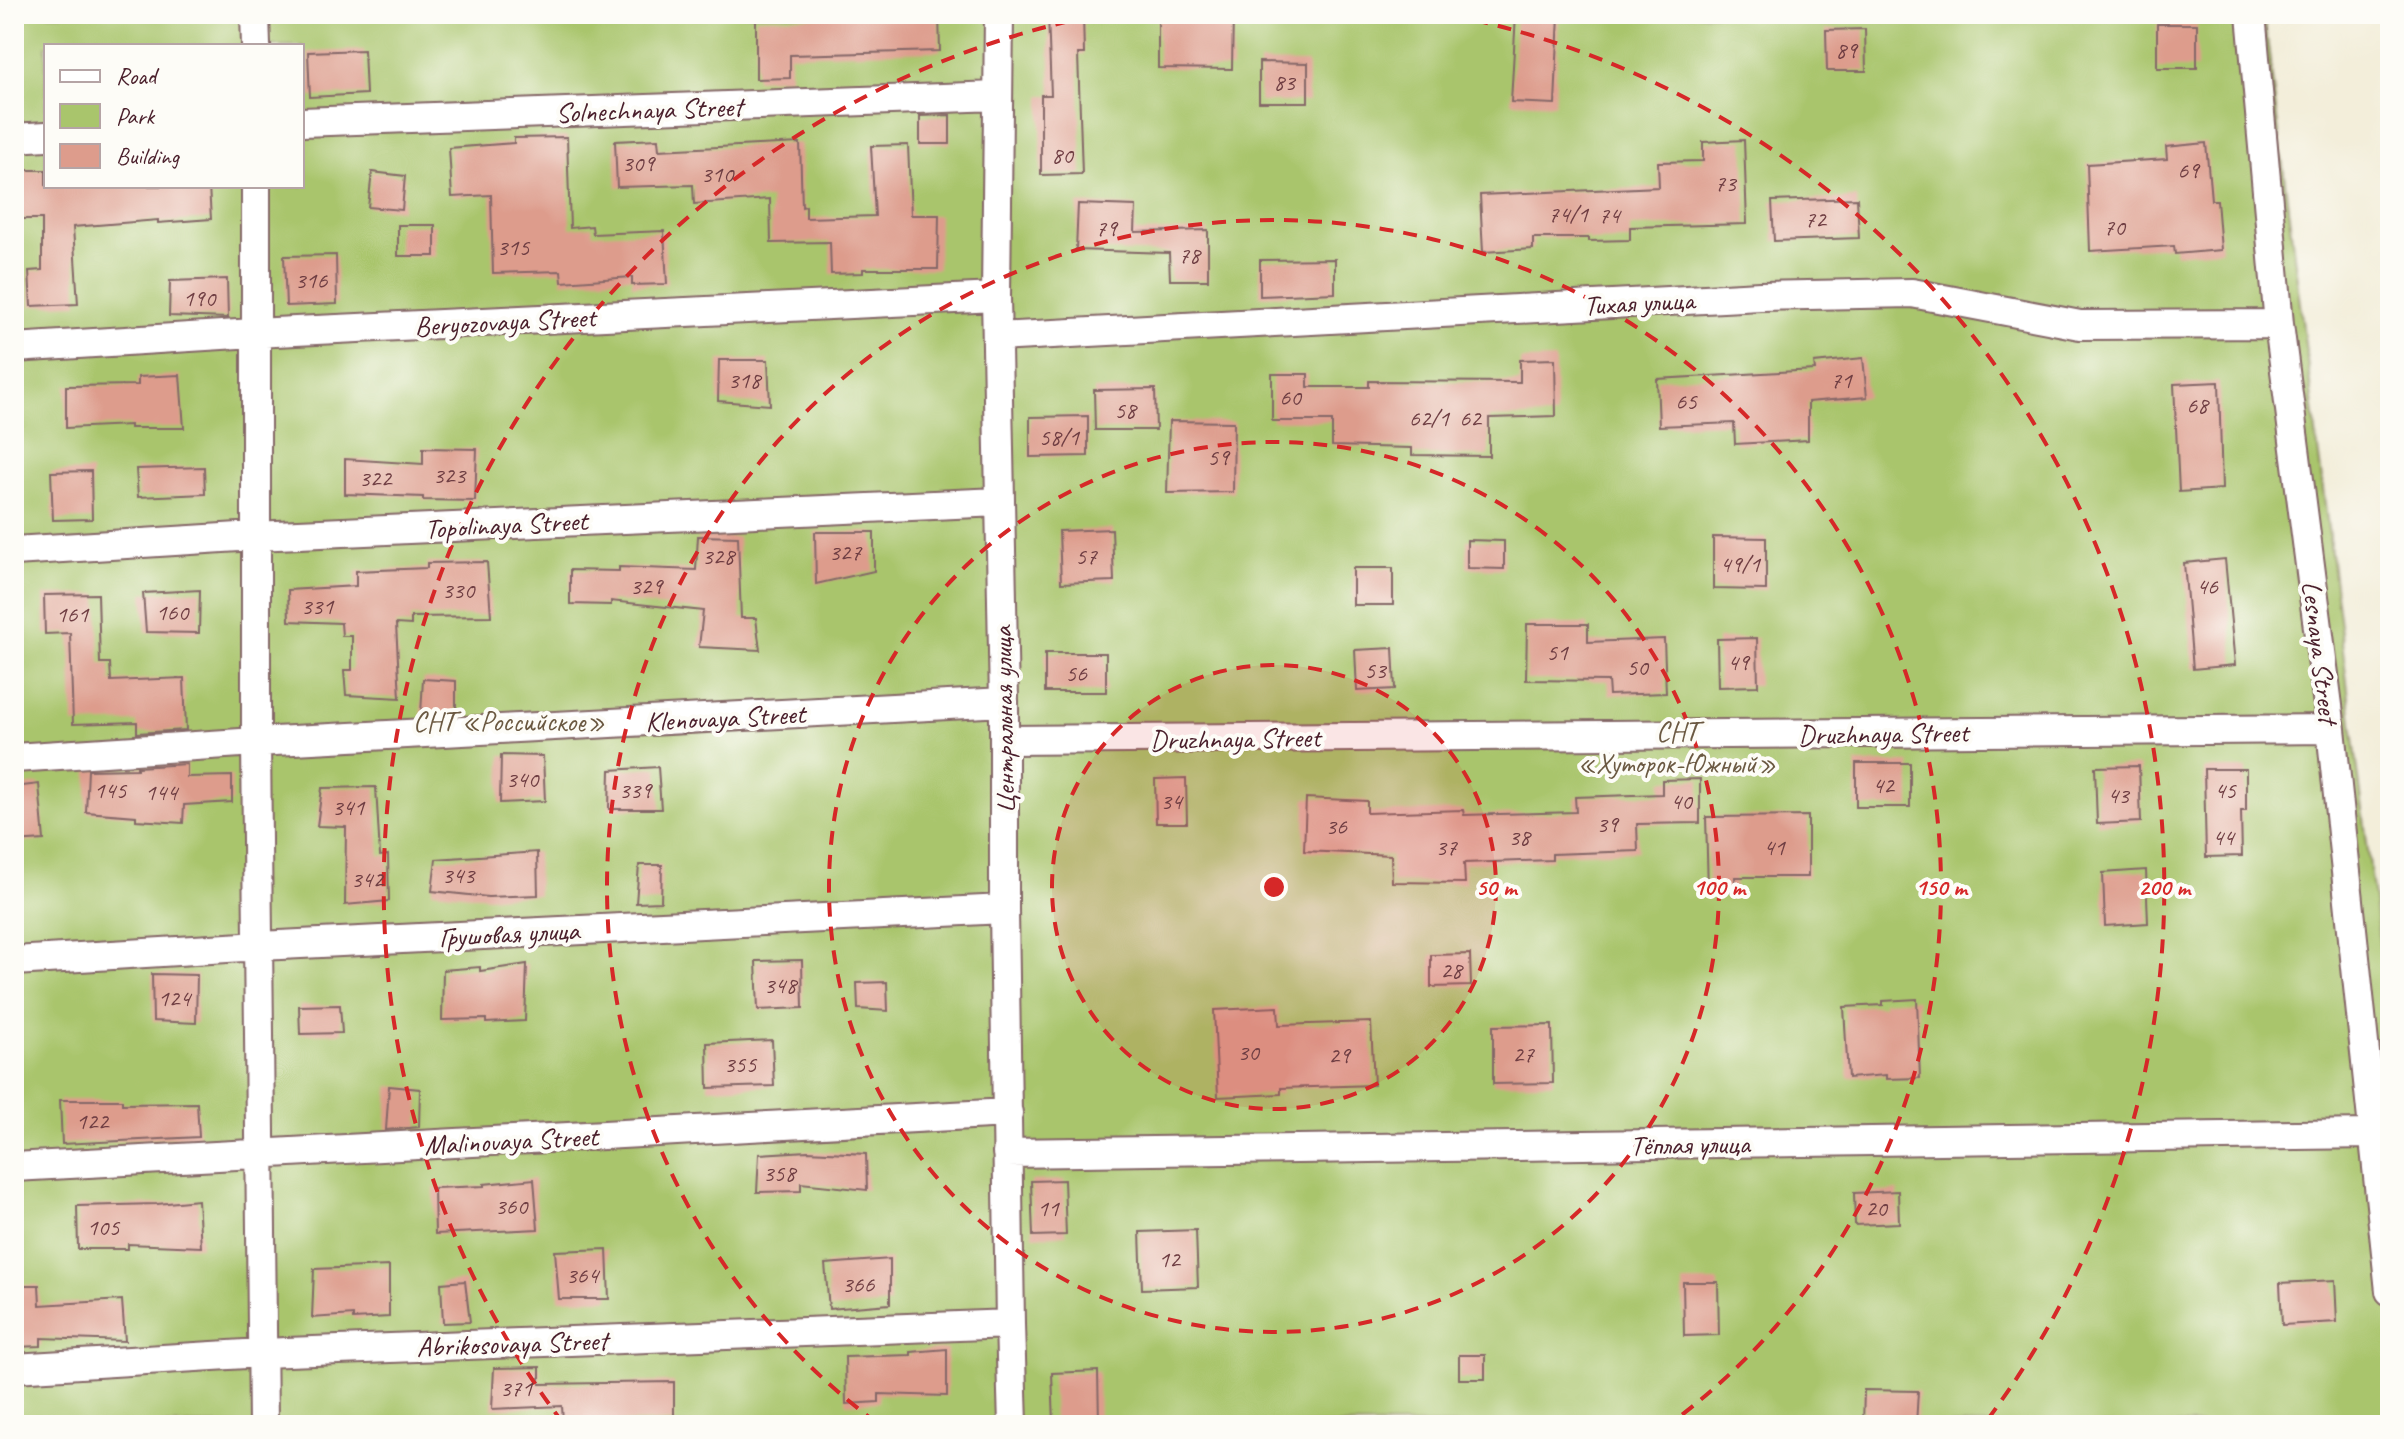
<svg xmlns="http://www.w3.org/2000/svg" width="2404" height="1439" font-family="Caveat,sans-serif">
	<rect width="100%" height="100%" fill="#fdfcf7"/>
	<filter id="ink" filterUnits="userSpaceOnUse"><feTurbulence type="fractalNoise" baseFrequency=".0125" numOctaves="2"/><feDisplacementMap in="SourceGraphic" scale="16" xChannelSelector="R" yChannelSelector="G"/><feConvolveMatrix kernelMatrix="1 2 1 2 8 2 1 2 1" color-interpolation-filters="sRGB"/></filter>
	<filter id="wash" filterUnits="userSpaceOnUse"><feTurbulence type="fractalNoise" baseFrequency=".006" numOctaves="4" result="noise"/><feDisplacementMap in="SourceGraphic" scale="32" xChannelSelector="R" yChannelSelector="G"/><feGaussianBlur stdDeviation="1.8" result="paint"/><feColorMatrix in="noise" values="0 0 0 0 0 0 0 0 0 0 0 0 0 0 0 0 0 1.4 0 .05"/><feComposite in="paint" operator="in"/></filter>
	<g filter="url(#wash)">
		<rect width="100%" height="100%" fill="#f3eeda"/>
		<path fill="#a9c56c" stroke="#7a724c" stroke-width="2" fill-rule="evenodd" d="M14 14H2264L2390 1028V1425H14ZM46 46H302V186H46Z"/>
		<g id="blocks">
			<path fill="#dd9c8c" d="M823 14H939L940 51 790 55V78L756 79V18L823 17Z
				M1048 14H1083L1084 54H1078L1082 174 1041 175V95H1051Z
				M1158 14H1233L1232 69 1158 68Z
				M1516 14H1559L1555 104 1511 102Z
				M2157 24H2197V68H2157Z
				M1865 29 1866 71H1827L1826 30Z
				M364 50 366 94 310 97 308 52Z
				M1259 62 1308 63V102H1259Z
				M950 115V144H920V116Z
				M567 137 570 228 592 226 593 234 664 231 667 284 632 285V277L562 282 561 271 493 273 491 195 452 197 449 148 514 143V138Z
				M658 139 659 150 800 143 802 207 806 206V218L875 216 871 146 908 145 911 215H939L938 269H863V273L831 274 830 242 771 243 770 199 694 204 693 185 617 187 615 141Z
				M1744 140 1747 224 1630 227V240L1589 241V238H1533V249L1483 252 1480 195 1659 187 1658 162 1703 161V142Z
				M2206 143 2211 200H2217L2221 250 2175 254 2174 246 2090 251 2087 164 2167 159 2166 147Z
				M14 170H46V186H209L211 219 158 223V220L73 227 78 304 31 306 29 271 42 270V219H14Z
				M372 172 405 176 402 210 368 207Z
				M1857 198 1859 238 1774 241 1772 201Z
				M1078 204 1136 206 1135 232 1208 230V280H1170L1169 253 1076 250Z
				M398 225H435V256H398Z
				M336 255 337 304 286 306 284 256Z
				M1335 259V293L1260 296V260Z
				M227 279 228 318 169 316 170 281Z
				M1863 358 1867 397 1808 402V440L1735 444 1734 423 1659 426 1657 379 1815 370 1814 363Z
				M1555 359 1556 416 1489 418V456L1412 455V448L1332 446V421H1272V374H1308V387H1369V381L1520 382V360Z
				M719 360H768L770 405 718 401Z
				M180 375 184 428H130V425L66 428V386L138 385V377Z
				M2219 382 2222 489 2179 492 2174 384Z
				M1155 389 1156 430H1095L1094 390Z
				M1088 416V456L1030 457V417Z
				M1169 421 1234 422 1233 492 1167 493Z
				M423 448 477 449 475 501 423 500V497L345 494V459L423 464Z
				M204 467 205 494 138 497 136 469Z
				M91 471 92 519 53 520 51 472Z
				M1112 529 1114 581 1061 583 1059 531Z
				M815 532H874V571L816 584Z
				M698 536 738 537 741 618H756L760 650 699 647 703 611 611 601V605L570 604V570L619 571V567L696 570Z
				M1713 537 1766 538V590L1713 589Z
				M1467 540 1504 541V569L1467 568Z
				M2225 559 2235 665 2193 669 2184 563Z
				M487 562 491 616 411 617V625L396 624 400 698 346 695 344 670H352V636H342L341 623 289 621 288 590 356 586V571L427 568V563Z
				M1353 568H1393V605H1353Z
				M200 590 199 633 146 632 143 593Z
				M98 594 100 663H110L111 681 184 678 186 730 137 733V722L73 724 70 633 45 634 44 595Z
				M1527 624H1588V642L1664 639 1666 693 1609 695 1608 681 1526 680Z
				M1757 638 1758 686 1718 687 1717 639Z
				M1393 648 1395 689 1357 691 1355 650Z
				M1045 653H1106V692H1045Z
				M423 679 456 681V714H421Z
				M501 755 543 756 545 801 500 803Z
				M1856 763H1910V807H1856Z
				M187 764V777L232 776V802L184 805 183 823 136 820V816L86 812 88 770 137 769V767Z
				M2139 766 2141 822 2097 824 2095 767Z
				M658 767 661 809H609L610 770Z
				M2204 769H2246V811H2241L2242 856 2206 857Z
				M1186 778 1187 823H1156L1155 779Z
				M1700 779V823L1637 824 1638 851 1552 854V860L1464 863 1465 883 1392 882 1391 855 1304 851 1306 798 1367 801V813L1463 810 1464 815 1576 812 1575 797 1662 794V780Z
				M39 784 44 840 14 842V787Z
				M376 787 380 856 388 855 389 901 345 905 346 827 317 826 322 788Z
				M1808 816V877H1735V891H1708L1706 817Z
				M537 852 538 895 488 897 432 891 436 859Z
				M639 865H662L661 902 636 903Z
				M2146 870 2148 923 2105 926 2103 873Z
				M1470 954 1471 986 1431 987V955Z
				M802 960 803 1008 758 1010 756 961Z
				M527 964 525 1021 486 1023V1019L442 1020 443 970 480 967V971Z
				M152 974 197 975 196 1023 153 1021Z
				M887 982 888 1011 858 1009 857 983Z
				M1917 999 1920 1078 1886 1079V1075L1848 1078 1844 1007 1883 1005V1001Z
				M340 1005 342 1033 300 1034 299 1006Z
				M1278 1007 1279 1025 1371 1022 1374 1085 1281 1088V1094L1218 1097 1214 1010Z
				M1552 1025 1553 1083 1493 1084V1026Z
				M772 1040 774 1086 708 1088 707 1043Z
				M389 1086 420 1089 419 1127 386 1130Z
				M60 1100H122V1104L197 1103 199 1137 62 1144Z
				M808 1151 866 1154 867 1190 801 1183V1191L757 1192 759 1154Z
				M534 1179 538 1229 435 1234 434 1188 484 1186V1184Z
				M1064 1180 1066 1235 1033 1236 1031 1181Z
				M1898 1191 1899 1223 1855 1225 1854 1193Z
				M198 1200 201 1247 128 1244V1249H78L77 1206 157 1204Z
				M1196 1230 1198 1287 1142 1289 1140 1232Z
				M607 1249 609 1299H559L555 1251Z
				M890 1259V1304L829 1309 825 1264Z
				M389 1266V1317L353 1319V1315L312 1318 314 1269Z
				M2335 1280 2337 1322 2282 1325 2280 1283Z
				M465 1281 470 1322 443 1323 441 1283Z
				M1683 1282H1718L1719 1335 1684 1336Z
				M14 1285H39L40 1305 122 1300 125 1341 41 1338V1346L14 1347Z
				M947 1349V1396L879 1394V1402L846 1404 845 1357 911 1355V1352Z
				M1459 1355H1485V1379H1459Z
				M540 1367V1384L674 1382V1422H563L562 1406 492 1409 494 1368Z
				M1098 1371 1099 1422 1054 1423 1052 1373Z
				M1864 1390 1918 1391 1916 1425H1863Z"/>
		</g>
	</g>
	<g filter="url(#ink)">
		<use href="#blocks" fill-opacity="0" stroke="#856768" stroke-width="2"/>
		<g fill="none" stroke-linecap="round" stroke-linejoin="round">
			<g stroke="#856768" stroke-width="32">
				<path id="street" d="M255 14 256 46
					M999 14 996 297 1004 702V909L1010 1324 1013 1425
					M2251 14 2279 324 2331 729 2390 1291
					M302 122 997 96
					M14 138 46 136
					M256 186V742L263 1425
					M997 337 1760 296 1912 293 2080 325 2279 324
					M14 348 254 333 996 297
					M14 551 255 536 999 502
					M1004 740 2331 729
					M14 758 256 742 1004 702
					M14 961 260 946 1004 909
					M1007 1153 2373 1134
					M14 1167 1008 1113
					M14 1368 262 1353 1010 1324"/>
			</g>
			<use href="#street" stroke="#fff" stroke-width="28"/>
		</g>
	</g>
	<circle cx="1274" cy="887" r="222" fill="#d62828" fill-opacity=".12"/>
	<g fill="none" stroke="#d62828" stroke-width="4" stroke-dasharray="14 10">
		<circle cx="1274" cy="887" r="222"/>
		<circle cx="1274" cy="887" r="445"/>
		<path d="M877 1423A667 667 0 1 1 1671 1423"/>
		<path d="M563 1423A890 890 0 0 1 1097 15M1451 15A890 890 0 0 1 1985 1423"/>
	</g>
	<g text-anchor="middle" stroke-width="8" stroke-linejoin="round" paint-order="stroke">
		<g font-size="24" fill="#6f3e43">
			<text x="1846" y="58">89</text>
			<text x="1284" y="90">83</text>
			<text x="1062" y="163">80</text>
			<text x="638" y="171">309</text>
			<text x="2188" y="178">69</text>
			<text x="717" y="182">310</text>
			<text x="1725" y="191">73</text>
			<text x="1568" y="222">74/1</text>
			<text x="1609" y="223">74</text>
			<text x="1815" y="227">72</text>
			<text x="2114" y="235">70</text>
			<text x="1106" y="236">79</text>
			<text x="513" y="255">315</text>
			<text x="1189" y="263">78</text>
			<text x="311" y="288">316</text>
			<text x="199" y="306">190</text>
			<text x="744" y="388">318</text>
			<text x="1841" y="388">71</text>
			<text x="1290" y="405">60</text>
			<text x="1686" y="409">65</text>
			<text x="2197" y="413">68</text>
			<text x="1125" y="418">58</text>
			<text x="1429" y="426">62/1</text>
			<text x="1470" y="426">62</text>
			<text x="1059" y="445">58/1</text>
			<text x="1218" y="465">59</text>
			<text x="449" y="483">323</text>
			<text x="375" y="486">322</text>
			<text x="845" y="560">327</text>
			<text x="718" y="564">328</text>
			<text x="1086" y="564">57</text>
			<text x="1740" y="572">49/1</text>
			<text x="646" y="594">329</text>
			<text x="2207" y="594">46</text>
			<text x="458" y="598">330</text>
			<text x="317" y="614">331</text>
			<text x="172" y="620">160</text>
			<text x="72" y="622">161</text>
			<text x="1557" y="660">51</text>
			<text x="1738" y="670">49</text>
			<text x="1637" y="675">50</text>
			<text x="1375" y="678">53</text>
			<text x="1076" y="681">56</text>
			<text x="522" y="787">340</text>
			<text x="1883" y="793">42</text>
			<text x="110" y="798">145</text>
			<text x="635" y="798">339</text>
			<text x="2225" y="798">45</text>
			<text x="161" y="800">144</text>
			<text x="2118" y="803">43</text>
			<text x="1171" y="809">34</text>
			<text x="1681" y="809">40</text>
			<text x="348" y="815">341</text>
			<text x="1607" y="832">39</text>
			<text x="1336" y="834">36</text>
			<text x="1519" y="845">38</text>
			<text x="2223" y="845">44</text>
			<text x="1446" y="855">37</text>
			<text x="1774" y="855">41</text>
			<text x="458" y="883">343</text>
			<text x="367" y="887">342</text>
			<text x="1451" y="978">28</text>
			<text x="780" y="993">348</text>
			<text x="174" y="1006">124</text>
			<text x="1248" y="1060">30</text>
			<text x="1523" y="1062">27</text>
			<text x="1339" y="1063">29</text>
			<text x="740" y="1072">355</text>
			<text x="92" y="1129">122</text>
			<text x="779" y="1181">358</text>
			<text x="511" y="1214">360</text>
			<text x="1048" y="1216">11</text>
			<text x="1876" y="1216">20</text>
			<text x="103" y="1235">105</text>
			<text x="1169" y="1267">12</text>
			<text x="582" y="1283">364</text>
			<text x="858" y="1292">366</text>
			<text x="516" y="1396">371</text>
		</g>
		<g font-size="28" fill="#4a1f2b" stroke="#fdfcf7">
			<text transform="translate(649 109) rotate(-2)" y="10">Solnechnaya Street</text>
			<text transform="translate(1639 302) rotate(-3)" y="10">Тихая улица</text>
			<text transform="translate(505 321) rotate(-3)" y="10">Beryozovaya Street</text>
			<text transform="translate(506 524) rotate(-3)" y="10">Topolinaya Street</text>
			<text transform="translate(2321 652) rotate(83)" y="10">Lesnaya Street</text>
			<text transform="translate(725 717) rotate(-3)" y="10">Klenovaya Street</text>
			<text transform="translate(1003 720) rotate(-91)" y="10">Центральная улица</text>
			<text transform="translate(1883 733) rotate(-1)" y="10">Druzhnaya Street</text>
			<text transform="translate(1235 738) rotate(-1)" y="10">Druzhnaya Street</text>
			<text transform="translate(509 933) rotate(-3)" y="10">Грушовая улица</text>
			<text transform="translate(511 1140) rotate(-3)" y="10">Malinovaya Street</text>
			<text transform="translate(1690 1144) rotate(-1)" y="10">Тёплая улица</text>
			<text transform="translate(512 1343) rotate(-2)" y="10">Abrikosovaya Street</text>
		</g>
		<g font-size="28" fill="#6b5942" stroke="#fdfcf7">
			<text x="509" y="731">СНТ «Российское»</text>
			<text x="1677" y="741">СНТ<tspan x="1677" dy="32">«Хуторок-Южный»</tspan></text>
		</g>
	</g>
	<circle cx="1274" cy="887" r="12" fill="#d62828" stroke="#fdfcf7" stroke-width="4"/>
	<g font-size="24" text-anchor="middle" font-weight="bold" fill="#d62828" stroke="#fdfcf7" stroke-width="8" stroke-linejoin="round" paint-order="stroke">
		<text x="1496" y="895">50 m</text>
		<text x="1719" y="895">100 m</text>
		<text x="1941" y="895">150 m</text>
		<text x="2164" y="895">200 m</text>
	</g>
	<rect width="2404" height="1439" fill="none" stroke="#fdfcf7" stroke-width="48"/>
	<rect x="44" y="44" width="260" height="144" fill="#fdfcf7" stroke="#b5a4a5" stroke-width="2"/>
	<rect x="60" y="70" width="40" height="12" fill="#ffffff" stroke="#b5a4a5" stroke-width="2"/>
	<text x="116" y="84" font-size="24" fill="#4a1f2b">Road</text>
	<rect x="60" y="104" width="40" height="24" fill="#a9c56c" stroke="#b5a4a5" stroke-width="2"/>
	<text x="116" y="124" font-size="24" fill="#4a1f2b">Park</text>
	<rect x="60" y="144" width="40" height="24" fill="#dd9c8c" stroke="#b5a4a5" stroke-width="2"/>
	<text x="116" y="164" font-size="24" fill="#4a1f2b">Building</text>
</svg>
